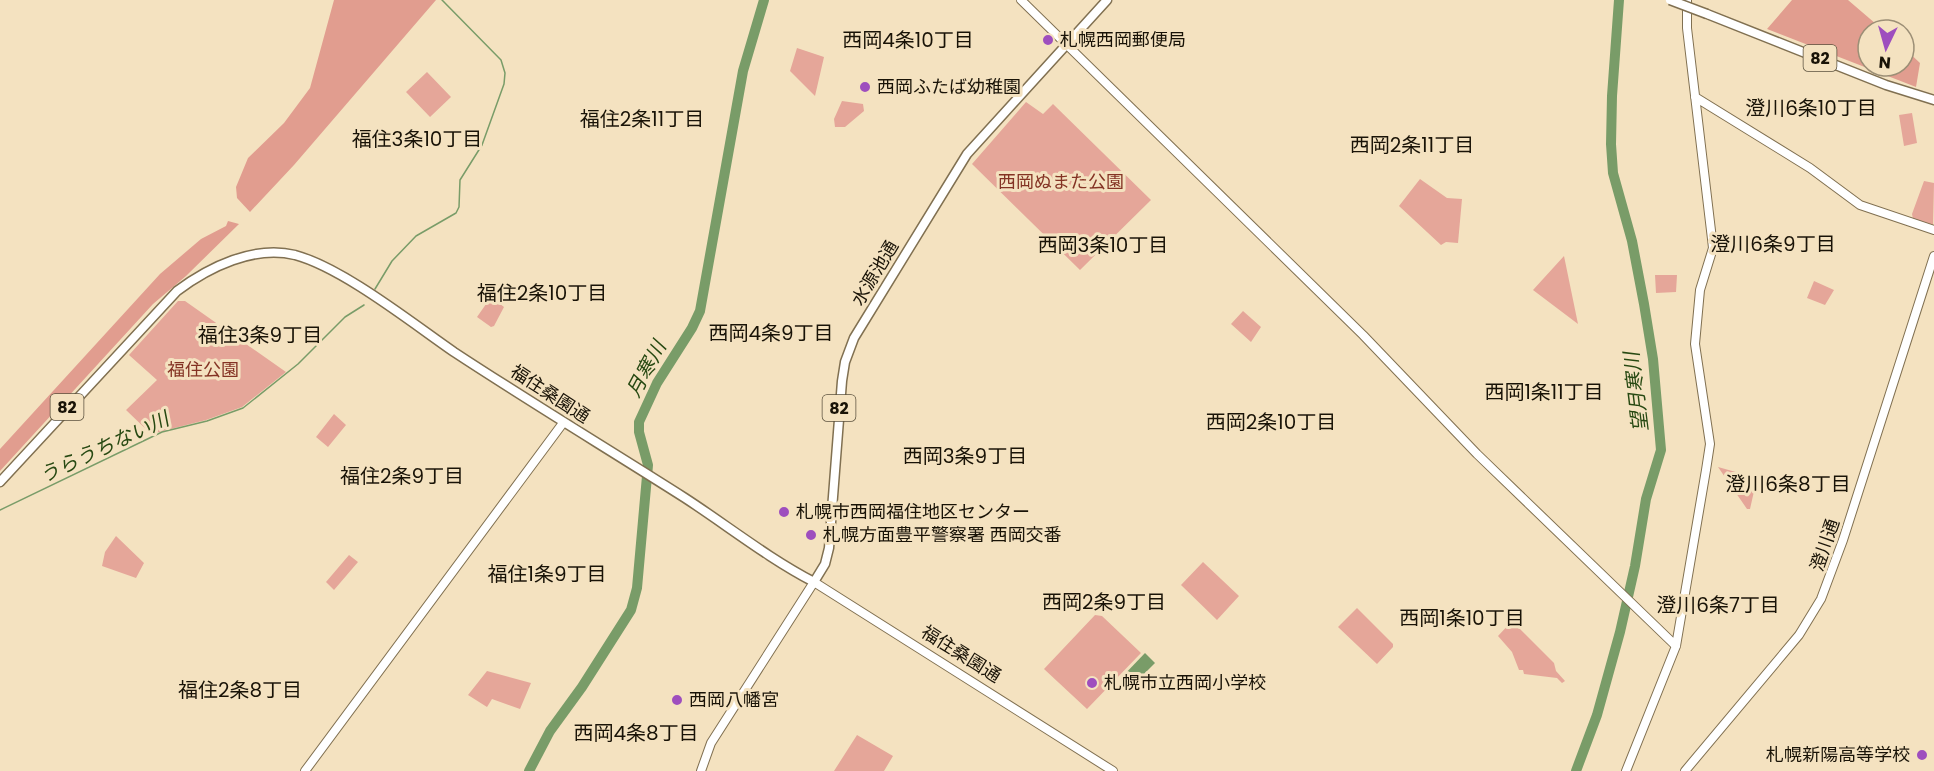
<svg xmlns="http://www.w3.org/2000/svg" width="1934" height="771" font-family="Poppins,'Noto Sans JP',sans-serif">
	<rect width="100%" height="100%" fill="#f4e2c0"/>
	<path fill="#e5a699" d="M797 48 824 57 815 96 790 71Z
		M427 72 451 97 430 117 406 92Z
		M842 101 863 104 864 111 845 127H835L834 119Z
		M1026 102 1043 114 1053 104 1151 200 1080 270 972 164Z
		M1912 113 1917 143 1904 146 1899 115Z
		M1420 179 1447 198 1462 199 1458 243 1446 242 1441 245 1399 206Z
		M1924 181 1934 183 1933 225 1913 219 1912 214Z
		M1564 256 1578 324 1533 290Z
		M1655 275H1677L1676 292 1656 293Z
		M1814 281 1834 290 1825 305 1807 298Z
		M491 297 504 307 494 326 491 327 477 317Z
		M178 301H185L286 372 242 407 206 420 151 434 126 410 157 380 129 355Z
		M1243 311 1261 327 1251 342 1231 324Z
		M334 414 346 425 328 447 316 437Z
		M1718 467 1757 478 1750 509H1747Z
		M116 536 144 563 136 578 102 566 105 552Z
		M349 555 358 562 334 590 326 582Z
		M1203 562 1239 596 1217 620 1181 585Z
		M1357 608 1393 644V647L1377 664 1338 627Z
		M1095 615 1102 616 1141 653 1087 709 1044 669Z
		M1512 621 1554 663 1556 671 1565 681 1562 683 1557 678 1524 674 1523 670H1519L1512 652 1498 636Z
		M487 671 531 683 520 709 492 699 487 707 468 695Z
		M857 735 893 756 884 771H834Z"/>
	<path fill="#e19d8f" d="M334 0H436L294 165 250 212 237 198 236 187 248 158 284 123 310 88Z
		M1792 0H1848L1883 30H1868V66H1904V48L1920 63 1916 87 1767 29Z
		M228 221 239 224 186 276 153 304 0 471V449L160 274 201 239 226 226Z"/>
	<path fill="#799c68" d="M1145 653 1155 663 1132 686 1122 677Z"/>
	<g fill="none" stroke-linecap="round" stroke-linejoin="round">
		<path stroke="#799c68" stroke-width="1.5" d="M375 289 392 261 416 236 456 213 459 207 460 180 482 145 504 84 505 73 501 60 442 0
			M0 510 162 432 207 421 243 408 298 364 345 317 364 305"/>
		<path stroke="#799c68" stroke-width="10" d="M529 771 550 731 582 687 631 610 637 588 648 465 639 432V422L657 383 692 328 700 311 743 71 764 0
			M1576 771 1597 715 1620 632 1635 566 1646 499 1661 450 1653 359 1644 304 1632 241 1613 173 1611 144 1612 96 1619 0"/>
		<g stroke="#807051" stroke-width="10">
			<path id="secondary" d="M1021 0 1363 335 1477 454 1676 646
				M1695 97 1810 168 1860 205 1934 230
				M305 771 563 423
				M701 771 711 743 814 582 1113 771
				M1626 771 1676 646 1706 470 1710 444 1695 344 1700 290 1713 248 1712 239 1687 28V0
				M1685 771 1799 635 1821 599 1843 540 1934 256"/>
		</g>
		<g stroke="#807051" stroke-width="11">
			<path id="primary" d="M1707 14 1886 85 1934 100
				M0 482 177 291C209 267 254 245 295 255 343 268 412 323 454 352 530 402 608 449 685 498 728 526 768 558 814 582L825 564 829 548 842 381 845 362 854 338 967 154 1107 0"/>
		</g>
		<use href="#secondary" stroke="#fff" stroke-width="8"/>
		<use href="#primary" stroke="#fff" stroke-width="8"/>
		<g stroke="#807051" stroke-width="11" stroke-linecap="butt">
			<path id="primary-bridge" d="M1670 0 1707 14"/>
		</g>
		<use href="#primary-bridge" stroke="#fff" stroke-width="8"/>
	</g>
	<g fill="#9e4ebe" stroke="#f4e2c0" stroke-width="2">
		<circle cx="1048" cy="40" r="6"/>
		<circle cx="865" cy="87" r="6"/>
		<circle cx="784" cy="512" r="6"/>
		<circle cx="811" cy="535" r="6"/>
		<circle cx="1092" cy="683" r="6"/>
		<circle cx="677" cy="700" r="6"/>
		<circle cx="1922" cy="755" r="6"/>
	</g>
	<g text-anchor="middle" stroke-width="6" stroke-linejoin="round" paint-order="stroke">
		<g fill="#f4e2c0" stroke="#5b513e" stroke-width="1.5">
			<rect x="1803.5" y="45" width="33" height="26" rx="4.5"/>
			<rect x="50.5" y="394" width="33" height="26" rx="4.5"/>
			<rect x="822.5" y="395" width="33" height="26" rx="4.5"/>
		</g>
		<g font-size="16" font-weight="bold" fill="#191307">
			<text x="1820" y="64">82</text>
			<text x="67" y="413">82</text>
			<text x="839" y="414">82</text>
		</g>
		<g font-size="18" fill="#191307" stroke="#f4e2c0" text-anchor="start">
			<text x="1060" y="46">札幌西岡郵便局</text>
			<text x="877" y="93">西岡ふたば幼稚園</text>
			<text x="796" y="518">札幌市西岡福住地区センター</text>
			<text x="823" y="541">札幌方面豊平警察署 西岡交番</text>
			<text x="1104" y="689">札幌市立西岡小学校</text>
			<text x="689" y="706">西岡八幡宮</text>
			<text x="1910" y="761" text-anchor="end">札幌新陽高等学校</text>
		</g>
		<g font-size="18" fill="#843324" stroke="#f4e2c0">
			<text x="1061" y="188">西岡ぬまた公園</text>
			<text x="203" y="376">福住公園</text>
		</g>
		<g font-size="18" fill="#191307" stroke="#f4e2c0">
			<text transform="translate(875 273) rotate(-59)" y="6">水源池通</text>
			<text transform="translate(550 394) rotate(33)" y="6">福住桑園通</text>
			<text transform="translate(1825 545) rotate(-71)" y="6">澄川通</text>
			<text transform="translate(961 654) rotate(32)" y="6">福住桑園通</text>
		</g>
		<g font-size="20" fill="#191307" stroke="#f4e2c0">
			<text x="908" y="47">西岡4条10丁目</text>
			<text x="1811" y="115">澄川6条10丁目</text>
			<text x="642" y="126">福住2条11丁目</text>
			<text x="417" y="146">福住3条10丁目</text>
			<text x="1412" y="152">西岡2条11丁目</text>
			<text x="1773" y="251">澄川6条9丁目</text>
			<text x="1103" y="252">西岡3条10丁目</text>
			<text x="542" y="300">福住2条10丁目</text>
			<text x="771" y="340">西岡4条9丁目</text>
			<text x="260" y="342">福住3条9丁目</text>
			<text x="1544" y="399">西岡1条11丁目</text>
			<text x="1271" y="429">西岡2条10丁目</text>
			<text x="965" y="463">西岡3条9丁目</text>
			<text x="402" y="483">福住2条9丁目</text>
			<text x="1788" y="491">澄川6条8丁目</text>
			<text x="547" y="581">福住1条9丁目</text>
			<text x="1104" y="609">西岡2条9丁目</text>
			<text x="1718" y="612">澄川6条7丁目</text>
			<text x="1462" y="625">西岡1条10丁目</text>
			<text x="240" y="697">福住2条8丁目</text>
			<text x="636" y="740">西岡4条8丁目</text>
		</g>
		<g font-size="20" font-style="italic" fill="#274912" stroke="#f4e2c0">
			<text transform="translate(646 369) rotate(-62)" y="7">月寒川</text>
			<text transform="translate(1636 392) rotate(-97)" y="7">望月寒川</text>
			<text transform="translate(104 447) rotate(-25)" y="7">うらうちない川</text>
		</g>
	</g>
	<g transform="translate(1886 48) rotate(185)"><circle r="28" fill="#f4e2c0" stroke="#9c8f76" stroke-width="1.5"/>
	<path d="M0-4.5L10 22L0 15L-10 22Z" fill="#9e4ebe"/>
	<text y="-9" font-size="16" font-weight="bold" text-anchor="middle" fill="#191307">N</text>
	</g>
</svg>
